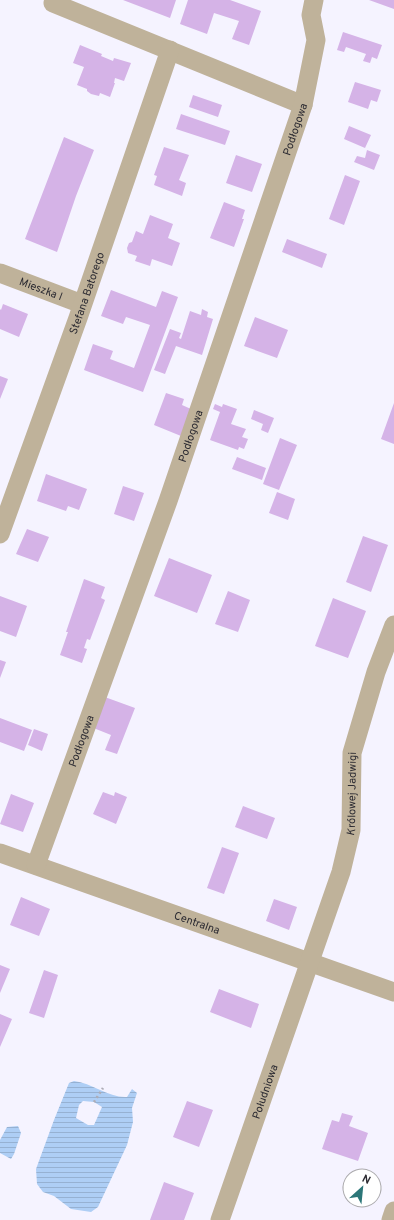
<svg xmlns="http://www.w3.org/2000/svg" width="394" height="1220" font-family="Overpass,sans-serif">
	<defs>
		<pattern id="water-rules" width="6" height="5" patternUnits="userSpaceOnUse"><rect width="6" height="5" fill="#aecef5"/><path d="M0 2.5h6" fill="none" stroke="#96b1d2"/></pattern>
	</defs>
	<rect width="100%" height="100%" fill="#f5f3ff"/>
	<path fill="url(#water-rules)" fill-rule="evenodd" d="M74 1081C92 1083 109 1098 127 1097L132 1089 137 1093 132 1108 133 1122 127 1145 98 1207 91 1212 71 1209 54 1196 43 1192 37 1184 36 1169 54 1120 69 1083ZM83 1101 94 1102 102 1107 94 1125H88L76 1118 79 1105Z
		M18 1126 21 1133 14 1154 11 1159 0 1153V1140L7 1127Z"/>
	<path fill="#d5b3e7" d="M123 0H176L170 18Z
		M188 0H230L261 11 249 45 232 39 239 21 214 13 207 34 180 24Z
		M369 0H394V9Z
		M343 32 382 45 377 59 372 57 370 63 363 61 366 54 346 47 344 52 337 50Z
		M80 45 102 54 101 56 113 61 114 58 131 63 124 81 115 78 114 83H115L110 97 100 93 99 96 91 94 87 91V89L77 85 84 67 73 63Z
		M355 82 381 90 377 102 371 100 368 109 348 102Z
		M193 95 222 105 218 117 189 107Z
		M181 114 230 131 225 145 176 129Z
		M349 126 371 135 365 148 344 139Z
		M64 137 94 150 76 196 57 252 25 239Z
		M164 147 189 155 179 180 186 183 182 196 154 185 157 176 154 175Z
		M367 150 380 155 374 170 354 162 357 156 365 158Z
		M236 155 262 164 252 192 226 183Z
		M345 175 360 181 344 225 329 219Z
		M224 202 245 210 242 219H244L234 247 210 238Z
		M150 215 173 224 168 238 180 243 172 266 152 259 150 266 135 261 137 256 128 253 127 248 129 243 132 242 136 231 143 234Z
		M287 239 327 254 322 268 282 252Z
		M111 290 156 307 162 291 178 297 143 392 84 370 93 344 113 351 110 359 134 368 150 325 126 317 123 324 101 316Z
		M3 304 28 314 19 337 0 329V309L1 310Z
		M202 309 208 312 207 317 213 319 202 355 176 346 165 374 154 370 170 329 181 333 179 338 181 339 190 311 201 315Z
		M255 317 288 330 277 358 244 346Z
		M0 376 8 379 0 399Z
		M166 393 184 399 182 405 191 409 181 436 154 425Z
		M394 403V444L381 439Z
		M215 404 222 407 223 404 237 409 231 424 246 429 242 437 248 439 244 449 239 447 238 450 210 440 220 412 213 409Z
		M254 410 274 418 268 433 261 430 263 424 251 419Z
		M280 438 297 445 279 490 263 484Z
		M237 457 266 468 262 480 232 469Z
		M46 474 87 489 79 510 68 506 66 511 37 501Z
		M123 486 144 493 134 521 114 514Z
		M277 492 295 499 288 520 269 513Z
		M27 529 49 537 38 562 16 554Z
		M363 536 388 545 371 592 346 582Z
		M169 558 212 575 197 613 154 596Z
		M84 579 105 587 101 598 105 600 90 640 87 639 84 648 87 649 82 663 60 655 68 632H66Z
		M228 591 250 600 238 632 215 624Z
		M0 596 27 606 16 637 0 631Z
		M333 598 366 611 348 658 315 646Z
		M0 660 6 662 0 678Z
		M102 696 135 708 117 754 105 750 111 735 91 727Z
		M0 718 32 730 24 751 0 742Z
		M34 729 48 734 42 751 28 745Z
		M103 792 114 796 115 792 127 797 116 824 93 814Z
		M11 794 34 803 23 832 0 824Z
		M243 806 275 818 267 839 235 827Z
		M222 847 239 853 224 894 207 888Z
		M21 897 50 909 39 936 10 925Z
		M274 899 297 907 289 930 266 921Z
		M0 965 10 969 0 993Z
		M44 970 58 975 44 1018 29 1013Z
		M219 989 259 1004 251 1028 210 1012Z
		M0 1014 12 1019 0 1047Z
		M187 1101 213 1110 199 1147 173 1137Z
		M342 1113 353 1116 349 1126 368 1133 358 1161 322 1149 332 1120 339 1122Z
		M164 1182 194 1193 184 1220H150Z"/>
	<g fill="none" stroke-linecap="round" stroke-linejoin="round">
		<path stroke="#adacb6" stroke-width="2.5" stroke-dasharray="2 3" stroke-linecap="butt" d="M94 1102 103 1088"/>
		<g stroke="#bfb29a" stroke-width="19">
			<path d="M53 3 303 105"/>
			<path id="s1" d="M0 273 82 304"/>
			<path id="s2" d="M0 534 78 318 170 50"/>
			<path id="s3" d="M0 853 394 992"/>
			<path id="s4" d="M36 865 168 501 303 105 316 40 311 15 314 0"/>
			<path id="s5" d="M220 1220 341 872 351 830 352 753 376 672 394 625"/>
			<path d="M391 1220 394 1211"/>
		</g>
	</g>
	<g text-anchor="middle" stroke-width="3" stroke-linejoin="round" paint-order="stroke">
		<g font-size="11" fill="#2c2b32" stroke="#fff">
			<text dy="4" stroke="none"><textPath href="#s4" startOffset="780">Podłogowa</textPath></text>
			<text dy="4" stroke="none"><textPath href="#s1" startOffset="44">Mieszka I</textPath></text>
			<text dy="4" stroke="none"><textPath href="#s2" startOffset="256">Stefana Batorego</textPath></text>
			<text dy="4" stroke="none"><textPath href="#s4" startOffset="456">Podłogowa</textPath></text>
			<text dy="4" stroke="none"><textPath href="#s4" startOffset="132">Podłogowa</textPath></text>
			<text dy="4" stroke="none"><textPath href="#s5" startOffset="448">Królowej Jadwigi</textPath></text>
			<text dy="4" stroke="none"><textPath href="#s3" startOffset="209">Centralna</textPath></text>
			<text dy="4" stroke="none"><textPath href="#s5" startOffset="136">Południowa</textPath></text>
		</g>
	</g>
	<g transform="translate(362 1188) rotate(27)"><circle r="19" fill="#ffffff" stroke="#abaaad"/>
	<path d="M0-3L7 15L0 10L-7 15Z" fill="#2c7678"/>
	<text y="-6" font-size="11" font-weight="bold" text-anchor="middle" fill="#2c2b32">N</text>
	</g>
</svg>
